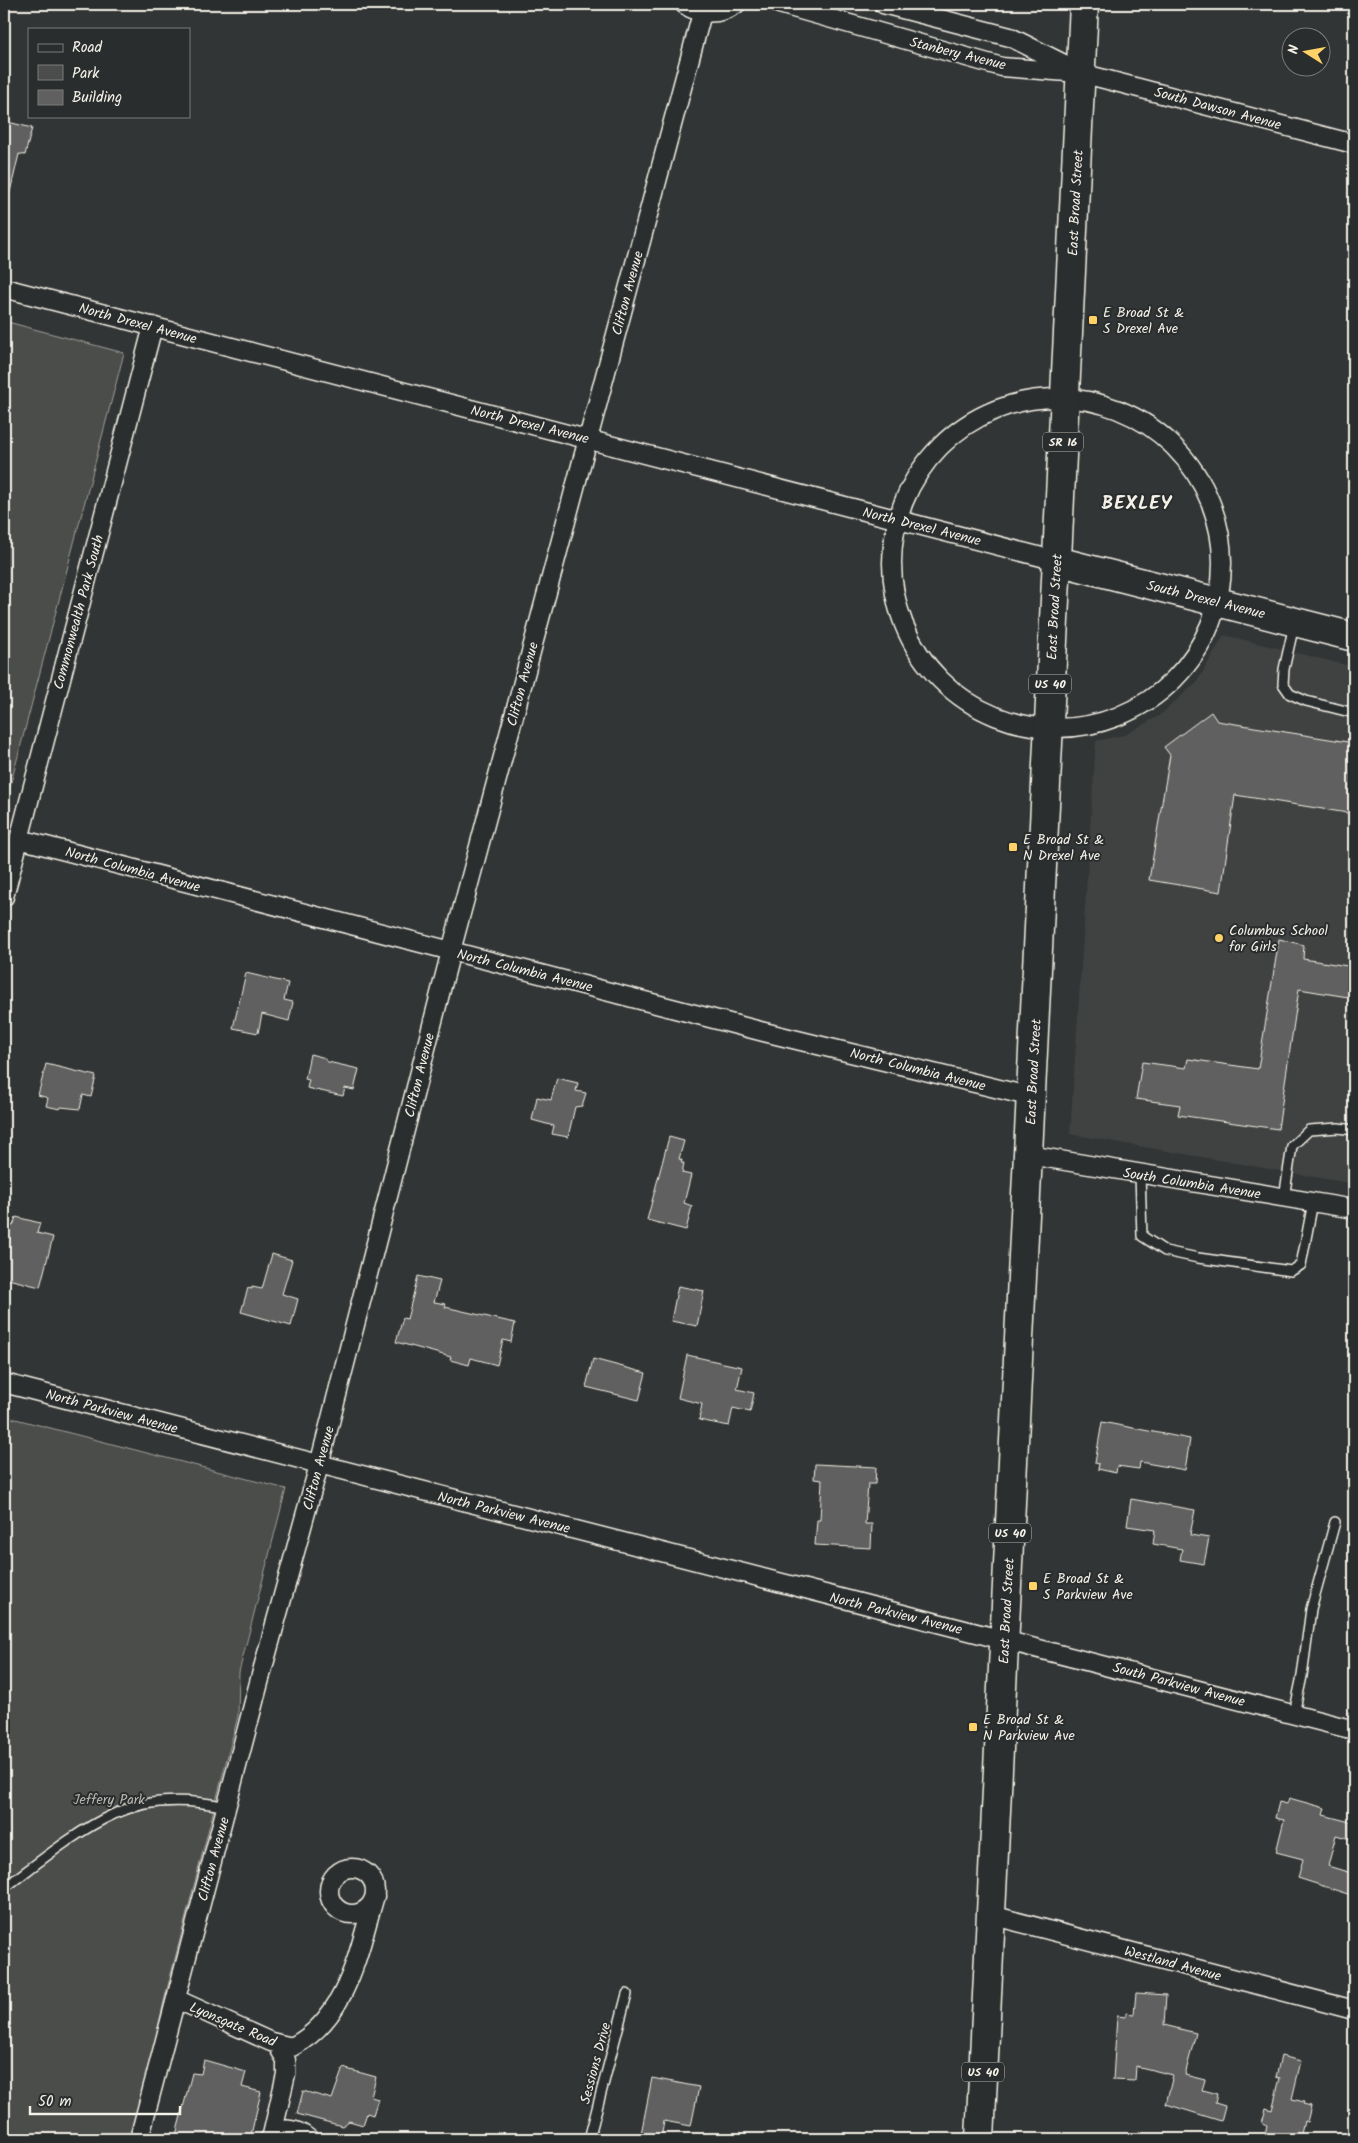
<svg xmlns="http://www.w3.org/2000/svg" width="1358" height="2143" font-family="Kalam,sans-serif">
	<rect width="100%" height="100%" fill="#323535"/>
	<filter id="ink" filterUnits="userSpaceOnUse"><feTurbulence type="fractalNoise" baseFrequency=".02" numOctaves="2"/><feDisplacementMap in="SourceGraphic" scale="10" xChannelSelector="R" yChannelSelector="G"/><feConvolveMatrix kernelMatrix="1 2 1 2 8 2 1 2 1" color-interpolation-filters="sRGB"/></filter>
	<g filter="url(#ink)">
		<path fill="#404242" d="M1224 635 1354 667V1184L1070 1134 1096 741 1125 735 1160 715 1197 682Z"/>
		<path fill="#4b4d4c" stroke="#a09f9a" d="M4 321 124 353 4 809Z
			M4 1416 286 1489 239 1672 238 1716 164 2001 134 2139H4Z"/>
		<path fill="#5f605f" stroke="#f4f1e8" d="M4 121 32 128 25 155 19 154 10 192 4 191Z
			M1211 712 1217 721 1354 743V814L1235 795 1221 892 1149 880 1170 755 1164 747Z
			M1279 939 1304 945 1303 959 1354 967V998L1299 989 1278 1129 1178 1115 1180 1105 1136 1099 1142 1062 1186 1068 1188 1059 1258 1069Z
			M246 973 288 983 284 1000 293 1002 289 1021 262 1014 258 1033 233 1028Z
			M310 1054 322 1057 328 1062 359 1069 354 1090 345 1088 343 1096 307 1088 309 1080 305 1079Z
			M46 1064 96 1076 91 1097 83 1095 80 1109 61 1107 60 1109 46 1106 48 1098 38 1095Z
			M557 1078 578 1083 576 1091 586 1093 582 1106 575 1107 568 1137 552 1134 554 1126 532 1120 537 1097 551 1100Z
			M669 1137 684 1141 679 1159 682 1160 681 1163H684L682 1173 691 1175 684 1203 692 1206 686 1230 647 1220Z
			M16 1217 40 1223 37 1233 53 1237 40 1287 4 1278V1224L13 1226Z
			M272 1254 292 1260 282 1294 298 1299 291 1326 241 1312 248 1288 252 1289V1287L262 1289Z
			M418 1276 440 1281 434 1302 446 1304 445 1307 515 1323 511 1342 503 1340 497 1365 471 1358 469 1365 450 1360 451 1357 396 1342 403 1318 407 1319Z
			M678 1286 704 1291 697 1326 671 1321Z
			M687 1355 742 1367 737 1389 754 1393 750 1412 733 1408 729 1426 699 1420 702 1404 678 1398Z
			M593 1359 646 1373 639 1400 586 1387Z
			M1102 1422 1190 1439 1185 1470 1140 1462 1139 1469 1117 1466 1116 1473 1098 1469 1099 1464 1095 1463Z
			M815 1464 876 1467 875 1484H868L865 1524H872L871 1548 815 1545 817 1520H820L822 1480 814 1479Z
			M1131 1499 1195 1510 1190 1535 1209 1538 1204 1564 1180 1560 1182 1549 1153 1544 1155 1530 1127 1526Z
			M1289 1798 1325 1808 1323 1815 1354 1823V1840L1336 1835 1328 1866 1354 1874V1896L1298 1878 1303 1859 1276 1852 1284 1820 1275 1818 1279 1802 1287 1804Z
			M1136 1993 1166 1995 1164 2025 1196 2033 1185 2075 1205 2080 1202 2090 1217 2094 1215 2103 1225 2106 1221 2121 1166 2104 1173 2075 1136 2066 1135 2081 1113 2080 1117 2016 1126 2017V2013L1134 2014Z
			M1281 2056 1301 2061 1292 2099 1304 2102 1303 2104 1311 2106 1307 2122 1304 2121 1301 2134 1295 2133 1294 2139H1264L1267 2125 1262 2123 1266 2108 1272 2110 1280 2078 1276 2077Z
			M204 2060 246 2072 242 2087 261 2092 250 2139H175L192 2073 201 2074Z
			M343 2068 376 2077 371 2097 378 2099 373 2115 367 2113 363 2125 349 2121 342 2126 297 2114 303 2091 332 2099Z
			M652 2078 699 2087 691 2126 664 2121 661 2139H640Z"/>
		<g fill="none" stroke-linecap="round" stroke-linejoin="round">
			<g stroke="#f4f1e8" stroke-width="12">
				<path id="service" d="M1294 625 1284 669 1283 684 1290 694 1306 701 1354 713
					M1140 1174 1142 1236 1165 1251 1198 1258 1291 1271 1301 1265 1313 1202
					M1284 1198 1292 1146 1309 1130 1338 1128 1354 1130
					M1294 1714 1302 1676 1311 1609 1335 1522
					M4 1888C38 1863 76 1831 114 1814 149 1798 190 1799 227 1807
					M589 2139 627 1994"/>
			</g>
			<g stroke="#f4f1e8" stroke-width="21">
				<path id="minor" d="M684 4C700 16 720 15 736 4
					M779 4 1002 67 1081 73 1354 144
					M883 4 1010 37 1074 69
					M4 288 1057 561
					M892 563a165 165 0 1 1 330 0a165 165 0 1 1-330 0Z
					M19 839 764 1032 1032 1097
					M4 897 153 326
					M1029 1155 1354 1209
					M4 1383 1354 1730
					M329 1891a23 23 0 1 1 46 0a23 23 0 1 1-46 0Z
					M991 1915 1354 2010
					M176 1999 271 2042 292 2047C348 2018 358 1951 375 1896
					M272 2135 286 2074V2060L276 2043
					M139 2139 261 1675 319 1465 451 951 702 13
					M269 2139C281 2125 297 2128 309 2139"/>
			</g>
			<g stroke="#f4f1e8" stroke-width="31">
				<path id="primary" d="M1057 561 1354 637
					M980 2139 1084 4"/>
			</g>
			<use href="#service" stroke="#2a2d2e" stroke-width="9"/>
			<use href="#minor" stroke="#2a2d2e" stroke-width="18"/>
			<use href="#primary" stroke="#2a2d2e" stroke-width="28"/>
		</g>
	</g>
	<g fill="#ffd166" stroke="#2a2d2e" stroke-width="2">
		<rect x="1088" y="315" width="10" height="10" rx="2.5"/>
		<rect x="1008" y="842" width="10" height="10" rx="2.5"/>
		<circle cx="1219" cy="938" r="5"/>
		<rect x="1028" y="1581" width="10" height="10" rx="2.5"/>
		<rect x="968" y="1722" width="10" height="10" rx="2.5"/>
	</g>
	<g text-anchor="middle" stroke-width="4" stroke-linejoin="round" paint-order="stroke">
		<g fill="#2a2d2e" stroke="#b7b6b0" stroke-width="1">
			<rect x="1043" y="432.5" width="40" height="19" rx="4"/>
			<rect x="1029" y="674.5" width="42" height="19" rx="4"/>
			<rect x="989" y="1523.5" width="42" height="19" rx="4"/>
			<rect x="962" y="2062.5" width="42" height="19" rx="4"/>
		</g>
		<g font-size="12" font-weight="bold" fill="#f4f1e8">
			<text x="1063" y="446">SR 16</text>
			<text x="1050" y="688">US 40</text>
			<text x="1010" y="1537">US 40</text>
			<text x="983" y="2076">US 40</text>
		</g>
		<g font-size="14" fill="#f4f1e8" stroke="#2a2d2e">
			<text transform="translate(958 53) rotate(14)" y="5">Stanbery Avenue</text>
			<text transform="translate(1218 108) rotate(15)" y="5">South Dawson Avenue</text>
			<text transform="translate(1075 203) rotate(-87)" y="5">East Broad Street</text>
			<text transform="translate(627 293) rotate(-75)" y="5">Clifton Avenue</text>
			<text transform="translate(138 323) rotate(15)" y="5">North Drexel Avenue</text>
			<text transform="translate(530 424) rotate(14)" y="5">North Drexel Avenue</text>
			<text transform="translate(922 526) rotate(14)" y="5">North Drexel Avenue</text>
			<text transform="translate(1206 599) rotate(14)" y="5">South Drexel Avenue</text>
			<text transform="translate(1054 607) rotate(-87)" y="5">East Broad Street</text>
			<text transform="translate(78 612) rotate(-75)" y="5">Commonwealth Park South</text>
			<text transform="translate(522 684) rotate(-75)" y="5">Clifton Avenue</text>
			<text transform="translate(133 869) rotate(15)" y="5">North Columbia Avenue</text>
			<text transform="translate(525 970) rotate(14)" y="5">North Columbia Avenue</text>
			<text transform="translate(918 1069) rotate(14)" y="5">North Columbia Avenue</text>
			<text transform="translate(1033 1072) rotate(-87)" y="5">East Broad Street</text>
			<text transform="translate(419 1075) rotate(-76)" y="5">Clifton Avenue</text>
			<text transform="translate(1192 1183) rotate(9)" y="5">South Columbia Avenue</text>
			<text transform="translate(112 1411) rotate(15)" y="5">North Parkview Avenue</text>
			<text transform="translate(318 1468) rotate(-75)" y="5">Clifton Avenue</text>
			<text transform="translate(504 1512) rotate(14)" y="5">North Parkview Avenue</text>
			<text transform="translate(1006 1611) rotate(-87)" y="5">East Broad Street</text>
			<text transform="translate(896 1613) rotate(14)" y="5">North Parkview Avenue</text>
			<text transform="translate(1179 1684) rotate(15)" y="5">South Parkview Avenue</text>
			<text transform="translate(213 1859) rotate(-75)" y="5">Clifton Avenue</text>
			<text transform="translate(1173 1963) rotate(15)" y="5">Westland Avenue</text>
			<text transform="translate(233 2024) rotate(23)" y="5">Lyonsgate Road</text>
			<text transform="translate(595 2063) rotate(-75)" y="5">Sessions Drive</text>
		</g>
		<g font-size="14" fill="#f4f1e8" stroke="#2a2d2e" text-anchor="start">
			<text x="1103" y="317">E Broad St &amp;<tspan x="1103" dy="16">S Drexel Ave</tspan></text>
			<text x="1023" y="844">E Broad St &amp;<tspan x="1023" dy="16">N Drexel Ave</tspan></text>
			<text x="1229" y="935">Columbus School<tspan x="1229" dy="16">for Girls</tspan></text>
			<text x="1043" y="1583">E Broad St &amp;<tspan x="1043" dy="16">S Parkview Ave</tspan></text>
			<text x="983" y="1724">E Broad St &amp;<tspan x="983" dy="16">N Parkview Ave</tspan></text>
		</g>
		<g font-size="14" fill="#b9b8b1" stroke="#2a2d2e">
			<text x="109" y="1804">Jeffery Park</text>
		</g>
		<g font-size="19" font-weight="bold" letter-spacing="1" fill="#f4f1e8" stroke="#2a2d2e">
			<text x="1137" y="509">BEXLEY</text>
		</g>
	</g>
	<rect width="1358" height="2143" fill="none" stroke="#2a2d2e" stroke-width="20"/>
	<rect x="10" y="10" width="1338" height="2123" fill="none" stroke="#f4f1e8" stroke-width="2" filter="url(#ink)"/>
	<rect x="28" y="28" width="162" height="90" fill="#2a2d2e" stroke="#7b7b78"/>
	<rect x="38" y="44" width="25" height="8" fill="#2a2d2e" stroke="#7b7b78"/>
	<text x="72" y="52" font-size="15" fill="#f4f1e8">Road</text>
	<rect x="38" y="65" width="25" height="15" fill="#4b4d4c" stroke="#7b7b78"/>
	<text x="72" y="78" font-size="15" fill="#f4f1e8">Park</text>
	<rect x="38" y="90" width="25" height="15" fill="#5f605f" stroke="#7b7b78"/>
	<text x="72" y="102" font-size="15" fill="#f4f1e8">Building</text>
	<g transform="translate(1306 52) rotate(281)"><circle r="24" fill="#2a2d2e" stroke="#7b7b78"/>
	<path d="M0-4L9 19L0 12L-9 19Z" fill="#ffd166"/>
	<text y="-8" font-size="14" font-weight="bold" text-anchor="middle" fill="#f4f1e8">N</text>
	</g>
	<path d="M30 2106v8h150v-8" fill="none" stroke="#f4f1e8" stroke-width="2.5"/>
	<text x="38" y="2106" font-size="15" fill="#f4f1e8" stroke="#2a2d2e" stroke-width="4" paint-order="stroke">50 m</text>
</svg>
